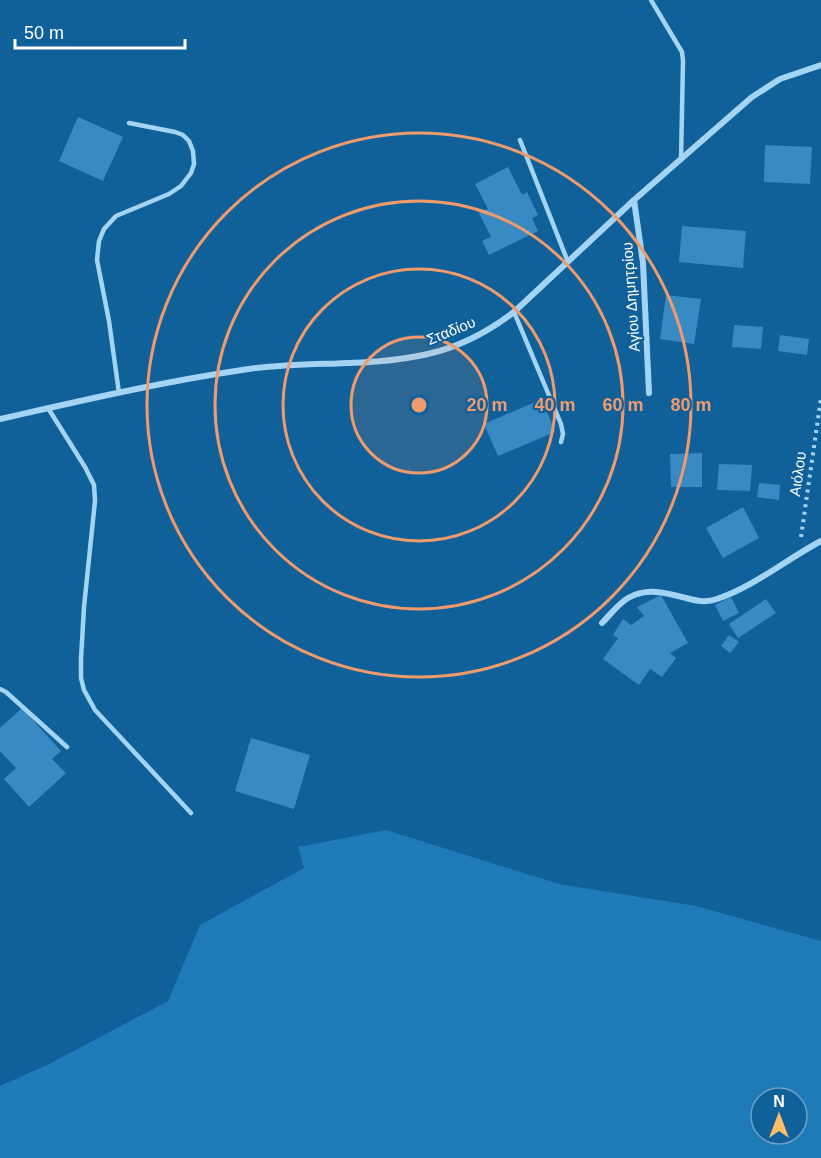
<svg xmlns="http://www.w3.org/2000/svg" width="821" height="1158" font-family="Arial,sans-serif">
	<rect width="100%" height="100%" fill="#10609a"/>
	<path fill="#1f7ab8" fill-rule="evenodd" d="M386 830 559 884 696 906 821 941V1158H0V1086L47 1065 168 1001 200 925 304 868 298 846H304ZM761 1098H797V1134H761Z"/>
	<path fill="#398ac2" d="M78 117 123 137 103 181 59 161Z
		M765 145 812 147 810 184 764 182Z
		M508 167 522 195 527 192 538 215 532 218 538 231 489 255 482 241 491 237 479 213 488 209 475 184Z
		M682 226 746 231 743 268 679 262Z
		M666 295 701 299 694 344 660 339Z
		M734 325 763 327 761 349 732 347Z
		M780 335 809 339 807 355 778 351Z
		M542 399 555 432 498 456 484 424Z
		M702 453V487H671L670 454Z
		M719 464 752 465 750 491 717 490Z
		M759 483 780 485 779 500 757 497Z
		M743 507 759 538 723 558 706 528Z
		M661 595 688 643 670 653 676 658 662 677 650 669 639 685 603 659 618 638 613 635 623 619 631 625 644 616 637 607Z
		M731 597 739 613 723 621 715 605Z
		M766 599 776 613 738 638 729 624Z
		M729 635 739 642 730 653 721 646Z
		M22 708 61 751 52 759 66 773 29 807 4 779 16 768 0 751V728Z
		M251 738 310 755 294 809 235 791Z"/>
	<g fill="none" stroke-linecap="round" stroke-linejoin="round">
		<path stroke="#a3d4f4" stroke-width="4" stroke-dasharray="3 4.5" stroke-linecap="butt" d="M801 537 821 398"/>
		<path stroke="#a3d4f4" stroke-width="4.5" d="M651 0 682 52 683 61 681 160
			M520 140 568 262
			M514 312 561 424 563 434 561 442
			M119 393 109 321 97 260 99 241 104 229 116 216 169 194 181 186 191 173 194 164 193 151 189 141 183 135 175 132 129 123
			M48 408 85 467 94 485 95 501 84 607 81 659V678L84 690 95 710 191 813
			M0 689 6 692 67 747"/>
		<path stroke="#a3d4f4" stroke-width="6" d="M634 200 643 263 649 393
			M0 419C80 401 161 382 242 370 303 360 367 368 428 354 459 347 489 331 514 312L634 200 752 97 780 79 821 65
			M602 623C610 615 618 604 628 598 647 587 667 593 686 598 697 601 706 603 717 599 755 586 787 559 821 541"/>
	</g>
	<circle cx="419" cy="405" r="68" fill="#f19b6d" fill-opacity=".12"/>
	<g fill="none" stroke="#f19b6d" stroke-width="3">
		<circle cx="419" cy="405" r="68"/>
		<circle cx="419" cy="405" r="136"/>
		<circle cx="419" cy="405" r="204"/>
		<circle cx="419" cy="405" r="272"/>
	</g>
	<g text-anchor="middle" stroke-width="4.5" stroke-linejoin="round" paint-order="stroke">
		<g font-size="15" fill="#fff" stroke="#10609a">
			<text transform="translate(631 297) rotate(-94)" y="5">Αγίου Δημητρίου</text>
			<text transform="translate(451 331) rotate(-22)" y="5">Σταδίου</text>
			<text transform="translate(798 474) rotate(-82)" y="5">Αιόλου</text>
		</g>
	</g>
	<circle cx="419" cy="405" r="9" fill="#f19b6d" stroke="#10609a" stroke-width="3"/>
	<g font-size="18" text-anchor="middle" font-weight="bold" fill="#f19b6d" stroke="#10609a" stroke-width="4.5" stroke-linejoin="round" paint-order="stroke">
		<text x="487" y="411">20 m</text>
		<text x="555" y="411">40 m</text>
		<text x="623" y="411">60 m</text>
		<text x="691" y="411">80 m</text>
	</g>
	<g transform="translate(779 1116)"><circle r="28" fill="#10609a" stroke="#70a0c2" stroke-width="1.5"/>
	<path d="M0-4.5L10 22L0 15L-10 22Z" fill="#ffbd67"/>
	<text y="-9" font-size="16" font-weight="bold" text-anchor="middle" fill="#ffffff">N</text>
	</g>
	<path d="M15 39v9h170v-9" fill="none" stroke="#ffffff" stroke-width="3"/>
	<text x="24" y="39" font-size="18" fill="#ffffff" stroke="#10609a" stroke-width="4.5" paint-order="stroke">50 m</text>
</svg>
